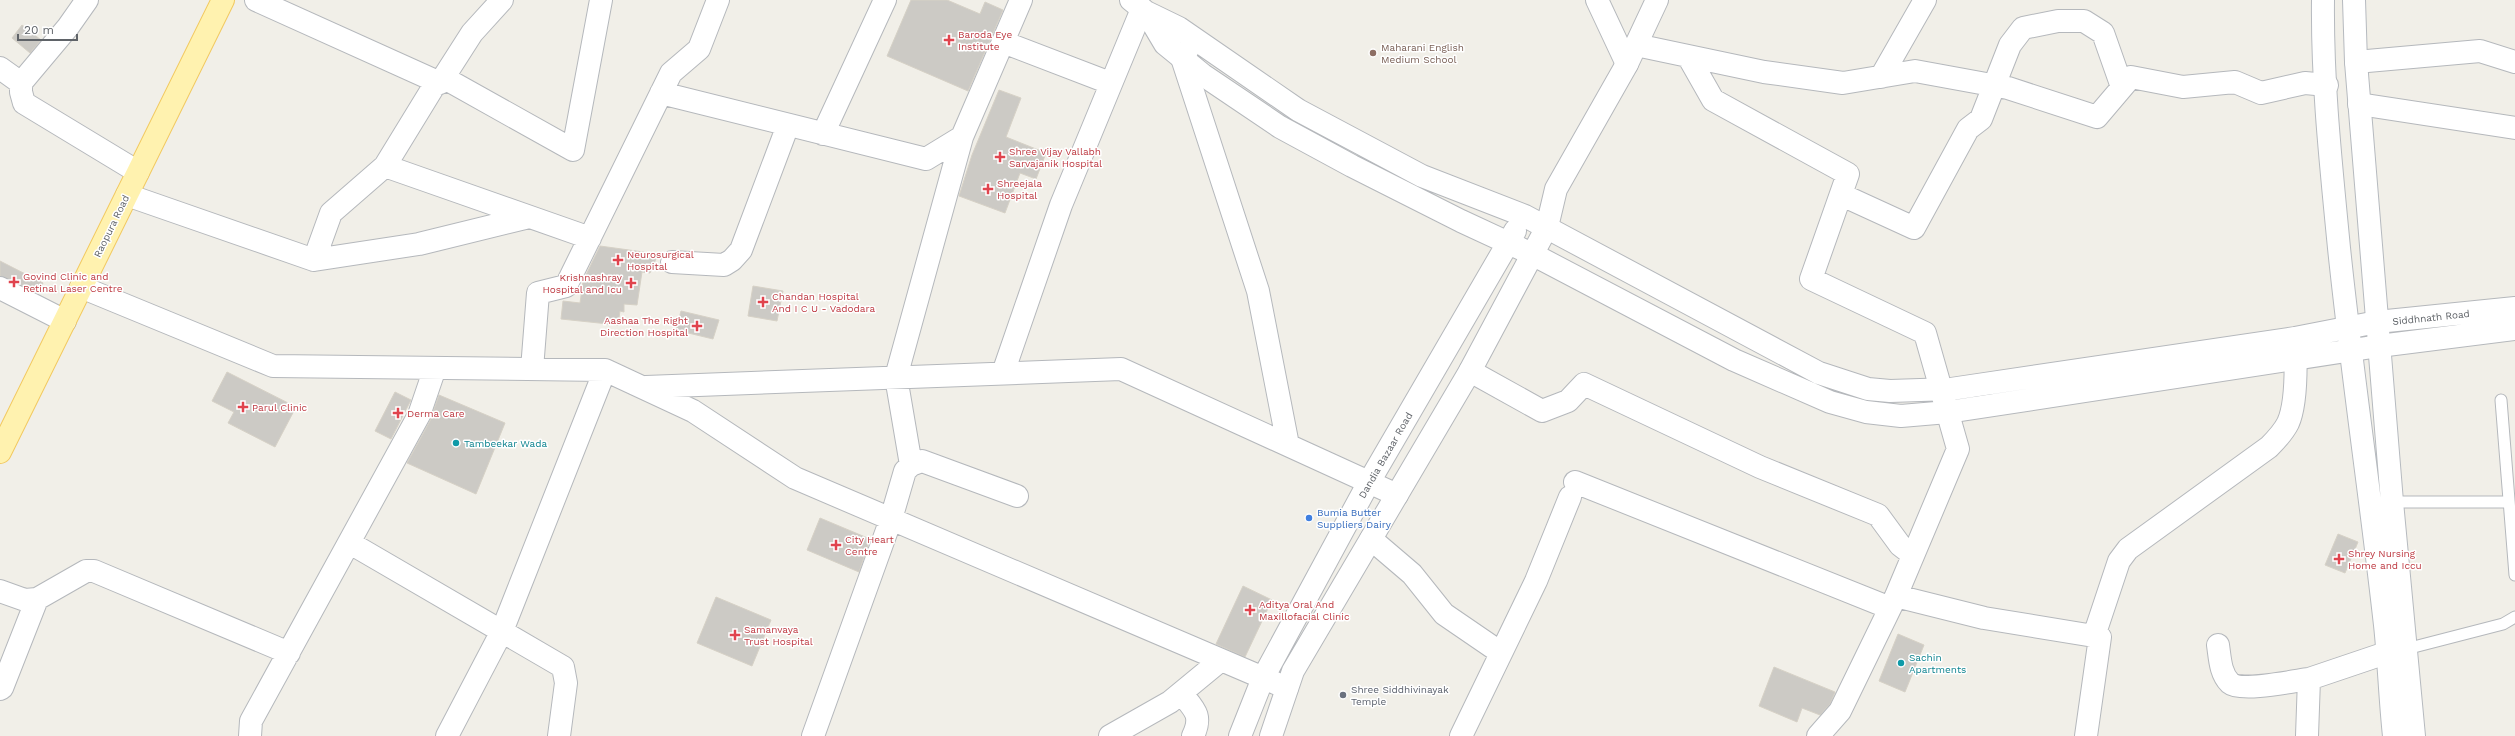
<svg xmlns="http://www.w3.org/2000/svg" width="2515" height="736" font-family="'Work Sans',sans-serif">
	<rect width="100%" height="100%" fill="#f1efe8"/>
	<path fill="#cccac5" stroke="#d6d1c6" d="M911 0H947L980 14 985 2 1003 10 968 91 887 56Z
		M22 25 41 40 30 53 12 38Z
		M999 90 1021 98 1006 137 1046 153 1036 179 1020 173 1005 213 959 196 972 155Z
		M600 246 658 254 650 273 642 272 637 305 624 304V312L620 311 618 325 561 319 563 301 580 303 583 281Z
		M0 261 43 283 38 293 0 276Z
		M753 286 783 291 777 321 748 316Z
		M681 311 719 320 713 339 676 330Z
		M227 372 296 407 275 447 228 423 234 412 212 401Z
		M395 392 411 400 391 439 375 431Z
		M439 395 505 423 476 494 407 463 430 421Z
		M820 518 870 539 859 572 807 550Z
		M2338 534 2358 542 2345 573 2325 565Z
		M1243 586 1272 600 1245 657 1216 644Z
		M716 597 771 620 752 666 697 643Z
		M1898 634 1924 645 1905 692 1879 681Z
		M1774 667 1835 692 1830 704 1820 715 1802 708 1797 722 1759 706Z"/>
	<g fill="none" stroke-linecap="round" stroke-linejoin="round">
		<g stroke="#b5b8bc" stroke-width="13">
			<path id="service" d="M2501 400 2515 575
				M2389 502H2509
				M2406 649 2503 624 2515 617"/>
		</g>
		<g stroke="#b5b8bc" stroke-width="24">
			<path id="minor" d="M256 0 440 83 472 33 502 0
				M1597 0 1627 64
				M1003 42 1110 83
				M1636 45 1764 72 1843 83 1915 71 2008 88 2097 117 2131 77 2183 87 2235 82 2261 93 2305 83 2327 85
				M1187 51 1182 58 1258 291 1288 445
				M1688 56 1713 100 1848 174 1811 279 1925 333 1958 449 1896 596 1840 711 1818 736
				M0 68 21 83V92L24 103 138 172
				M1881 77 1925 0
				M21 83 68 27 87 0
				M661 93 926 159 962 137 1021 0
				M2359 104 2515 128
				M823 134 885 0
				M385 166 590 238
				M127 195 314 260 331 213 385 166 434 86 446 79 573 150 601 0
				M1842 195 1914 228 1968 129 1981 119 2010 45 2023 28 2058 21H2084L2103 33 2122 87
				M314 260 419 244 529 217
				M672 262 724 265 732 260 741 250 788 125
				M81 287 273 366 605 370 693 411 795 478 1287 688
				M0 288 65 321
				M532 369 538 293 566 286 671 73 699 49 718 0
				M1470 371 1542 411 1568 401 1584 384 1760 467 1878 515 1900 545 1913 555
				M1003 373 1061 205 1142 9
				M646 387 1121 369 1397 495
				M911 465 896 377 962 137
				M1575 482 1890 608
				M1371 539 1412 574 1444 614 1501 653
				M350 543 563 667 566 683 559 736
				M0 591 25 600 37 599 86 571H94L289 653
				M1896 596 1984 618 2100 637 2086 736
				M2094 636 2119 561 2128 549 2269 447C2276 440 2283 433 2288 423 2297 403 2296 362 2295 340
				M2218 645C2220 658 2220 673 2230 683 2240 692 2294 681 2309 679
				M0 689 2 688 37 599
				M1181 693C1194 709 1203 715 1193 736
				M250 736 251 721 419 415 435 368
				M447 736 502 631 605 370
				M813 736 891 519 905 471 911 465 922 461 1017 496
				M1110 736 1170 702 1221 660
				M1461 736 1536 581 1570 497
				M2307 736 2309 679 2386 653 2406 649"/>
		</g>
		<g stroke="#b5b8bc" stroke-width="24">
			<path id="tertiary" d="M1131 0 1146 12 1179 28 1298 110 1422 176 1525 216 1819 373 1868 389 1890 391 1951 389 2295 338 2377 322 2515 308
				M1146 12 1165 44 1203 75 1280 127 1352 166 1461 221 1532 254 1734 360 1830 402 1866 412 1901 416 1948 412 2379 346 2515 329
				M2356 62 2480 51 2515 62
				M1240 736 1263 678 1369 482 1515 231
				M1271 736 1293 671 1470 371 1547 227 1556 189 1627 64 1657 0"/>
		</g>
		<g stroke="#b6babf" stroke-width="24">
			<path id="secondary" d="M2323 0C2322 83 2331 165 2339 248 2352 374 2371 499 2385 625 2389 662 2390 699 2394 736
				M2354 0 2356 62 2392 502 2414 736"/>
		</g>
		<g stroke="#f2c960" stroke-width="24">
			<path id="primary" d="M0 452 223 0"/>
		</g>
		<use href="#service" stroke="#fff" stroke-width="11"/>
		<use href="#minor" stroke="#fff" stroke-width="22"/>
		<use href="#tertiary" stroke="#fff" stroke-width="22"/>
		<use href="#secondary" stroke="#fff" stroke-width="22"/>
		<use href="#primary" stroke="#fff2af" stroke-width="22"/>
	</g>
	<g fill="#e0444e" stroke="#fff" stroke-width="1.5">
		<path d="M947 34h4v4h4v4h-4v4h-4v-4h-4v-4h4z"/>
		<path d="M998 151h4v4h4v4h-4v4h-4v-4h-4v-4h4z"/>
		<path d="M986 183h4v4h4v4h-4v4h-4v-4h-4v-4h4z"/>
		<path d="M616 254h4v4h4v4h-4v4h-4v-4h-4v-4h4z"/>
		<path d="M12 276h4v4h4v4h-4v4h-4v-4h-4v-4h4z"/>
		<path d="M629 277h4v4h4v4h-4v4h-4v-4h-4v-4h4z"/>
		<path d="M761 296h4v4h4v4h-4v4h-4v-4h-4v-4h4z"/>
		<path d="M695 320h4v4h4v4h-4v4h-4v-4h-4v-4h4z"/>
		<path d="M241 401h4v4h4v4h-4v4h-4v-4h-4v-4h4z"/>
		<path d="M396 407h4v4h4v4h-4v4h-4v-4h-4v-4h4z"/>
		<path d="M834 539h4v4h4v4h-4v4h-4v-4h-4v-4h4z"/>
		<path d="M2337 553h4v4h4v4h-4v4h-4v-4h-4v-4h4z"/>
		<path d="M1248 604h4v4h4v4h-4v4h-4v-4h-4v-4h4z"/>
		<path d="M733 629h4v4h4v4h-4v4h-4v-4h-4v-4h4z"/>
	</g>
	<circle fill="#8d6e63" stroke="#fff" stroke-width="1.5" cx="1373" cy="53" r="4"/>
	<g fill="#0f9aa8" stroke="#fff" stroke-width="1.5">
		<circle cx="456" cy="443" r="4"/>
		<circle cx="1901" cy="663" r="4"/>
	</g>
	<circle fill="#3f7fe0" stroke="#fff" stroke-width="1.5" cx="1309" cy="518" r="4"/>
	<circle fill="#6b7280" stroke="#fff" stroke-width="1.5" cx="1343" cy="695" r="4"/>
	<g text-anchor="middle" stroke-width="3" stroke-linejoin="round" paint-order="stroke">
		<g font-size="10" fill="#be3a42" stroke="#fff" text-anchor="start">
			<text x="958" y="38">Baroda Eye<tspan x="958" dy="12">Institute</tspan></text>
			<text x="1009" y="155">Shree Vijay Vallabh<tspan x="1009" dy="12">Sarvajanik Hospital</tspan></text>
			<text x="997" y="187">Shreejala<tspan x="997" dy="12">Hospital</tspan></text>
			<text x="627" y="258">Neurosurgical<tspan x="627" dy="12">Hospital</tspan></text>
			<text x="23" y="280">Govind Clinic and<tspan x="23" dy="12">Retinal Laser Centre</tspan></text>
			<text x="622" y="281" text-anchor="end">Krishnashray<tspan x="622" dy="12">Hospital and Icu</tspan></text>
			<text x="772" y="300">Chandan Hospital<tspan x="772" dy="12">And I C U - Vadodara</tspan></text>
			<text x="688" y="324" text-anchor="end">Aashaa The Right<tspan x="688" dy="12">Direction Hospital</tspan></text>
			<text x="252" y="411">Parul Clinic</text>
			<text x="407" y="417">Derma Care</text>
			<text x="845" y="543">City Heart<tspan x="845" dy="12">Centre</tspan></text>
			<text x="2348" y="557">Shrey Nursing<tspan x="2348" dy="12">Home and Iccu</tspan></text>
			<text x="1259" y="608">Aditya Oral And<tspan x="1259" dy="12">Maxillofacial Clinic</tspan></text>
			<text x="744" y="633">Samanvaya<tspan x="744" dy="12">Trust Hospital</tspan></text>
		</g>
		<g font-size="10" fill="#785e54" stroke="#fff" text-anchor="start">
			<text x="1381" y="51">Maharani English<tspan x="1381" dy="12">Medium School</tspan></text>
		</g>
		<g font-size="10" fill="#5f6368" stroke="#fff">
			<text transform="translate(111 226) rotate(-64)" y="4">Raopura Road</text>
			<text transform="translate(2431 317) rotate(-6)" y="4">Siddhnath Road</text>
			<text transform="translate(1385 455) rotate(-60)" y="4">Dandia Bazaar Road</text>
		</g>
		<g font-size="10" fill="#0d838f" stroke="#fff" text-anchor="start">
			<text x="464" y="447">Tambeekar Wada</text>
			<text x="1909" y="661">Sachin<tspan x="1909" dy="12">Apartments</tspan></text>
		</g>
		<g font-size="10" fill="#366cbe" stroke="#fff" text-anchor="start">
			<text x="1317" y="516">Bumia Butter<tspan x="1317" dy="12">Suppliers Dairy</tspan></text>
		</g>
		<g font-size="10" fill="#5b616d" stroke="#fff" text-anchor="start">
			<text x="1351" y="693">Shree Siddhivinayak<tspan x="1351" dy="12">Temple</tspan></text>
		</g>
	</g>
	<path d="M18 34v6h59v-6" fill="none" stroke="#5f6368" stroke-width="2"/>
	<text x="24" y="34" font-size="12" fill="#5f6368" stroke="#ffffff" stroke-width="3" paint-order="stroke">20 m</text>
</svg>
